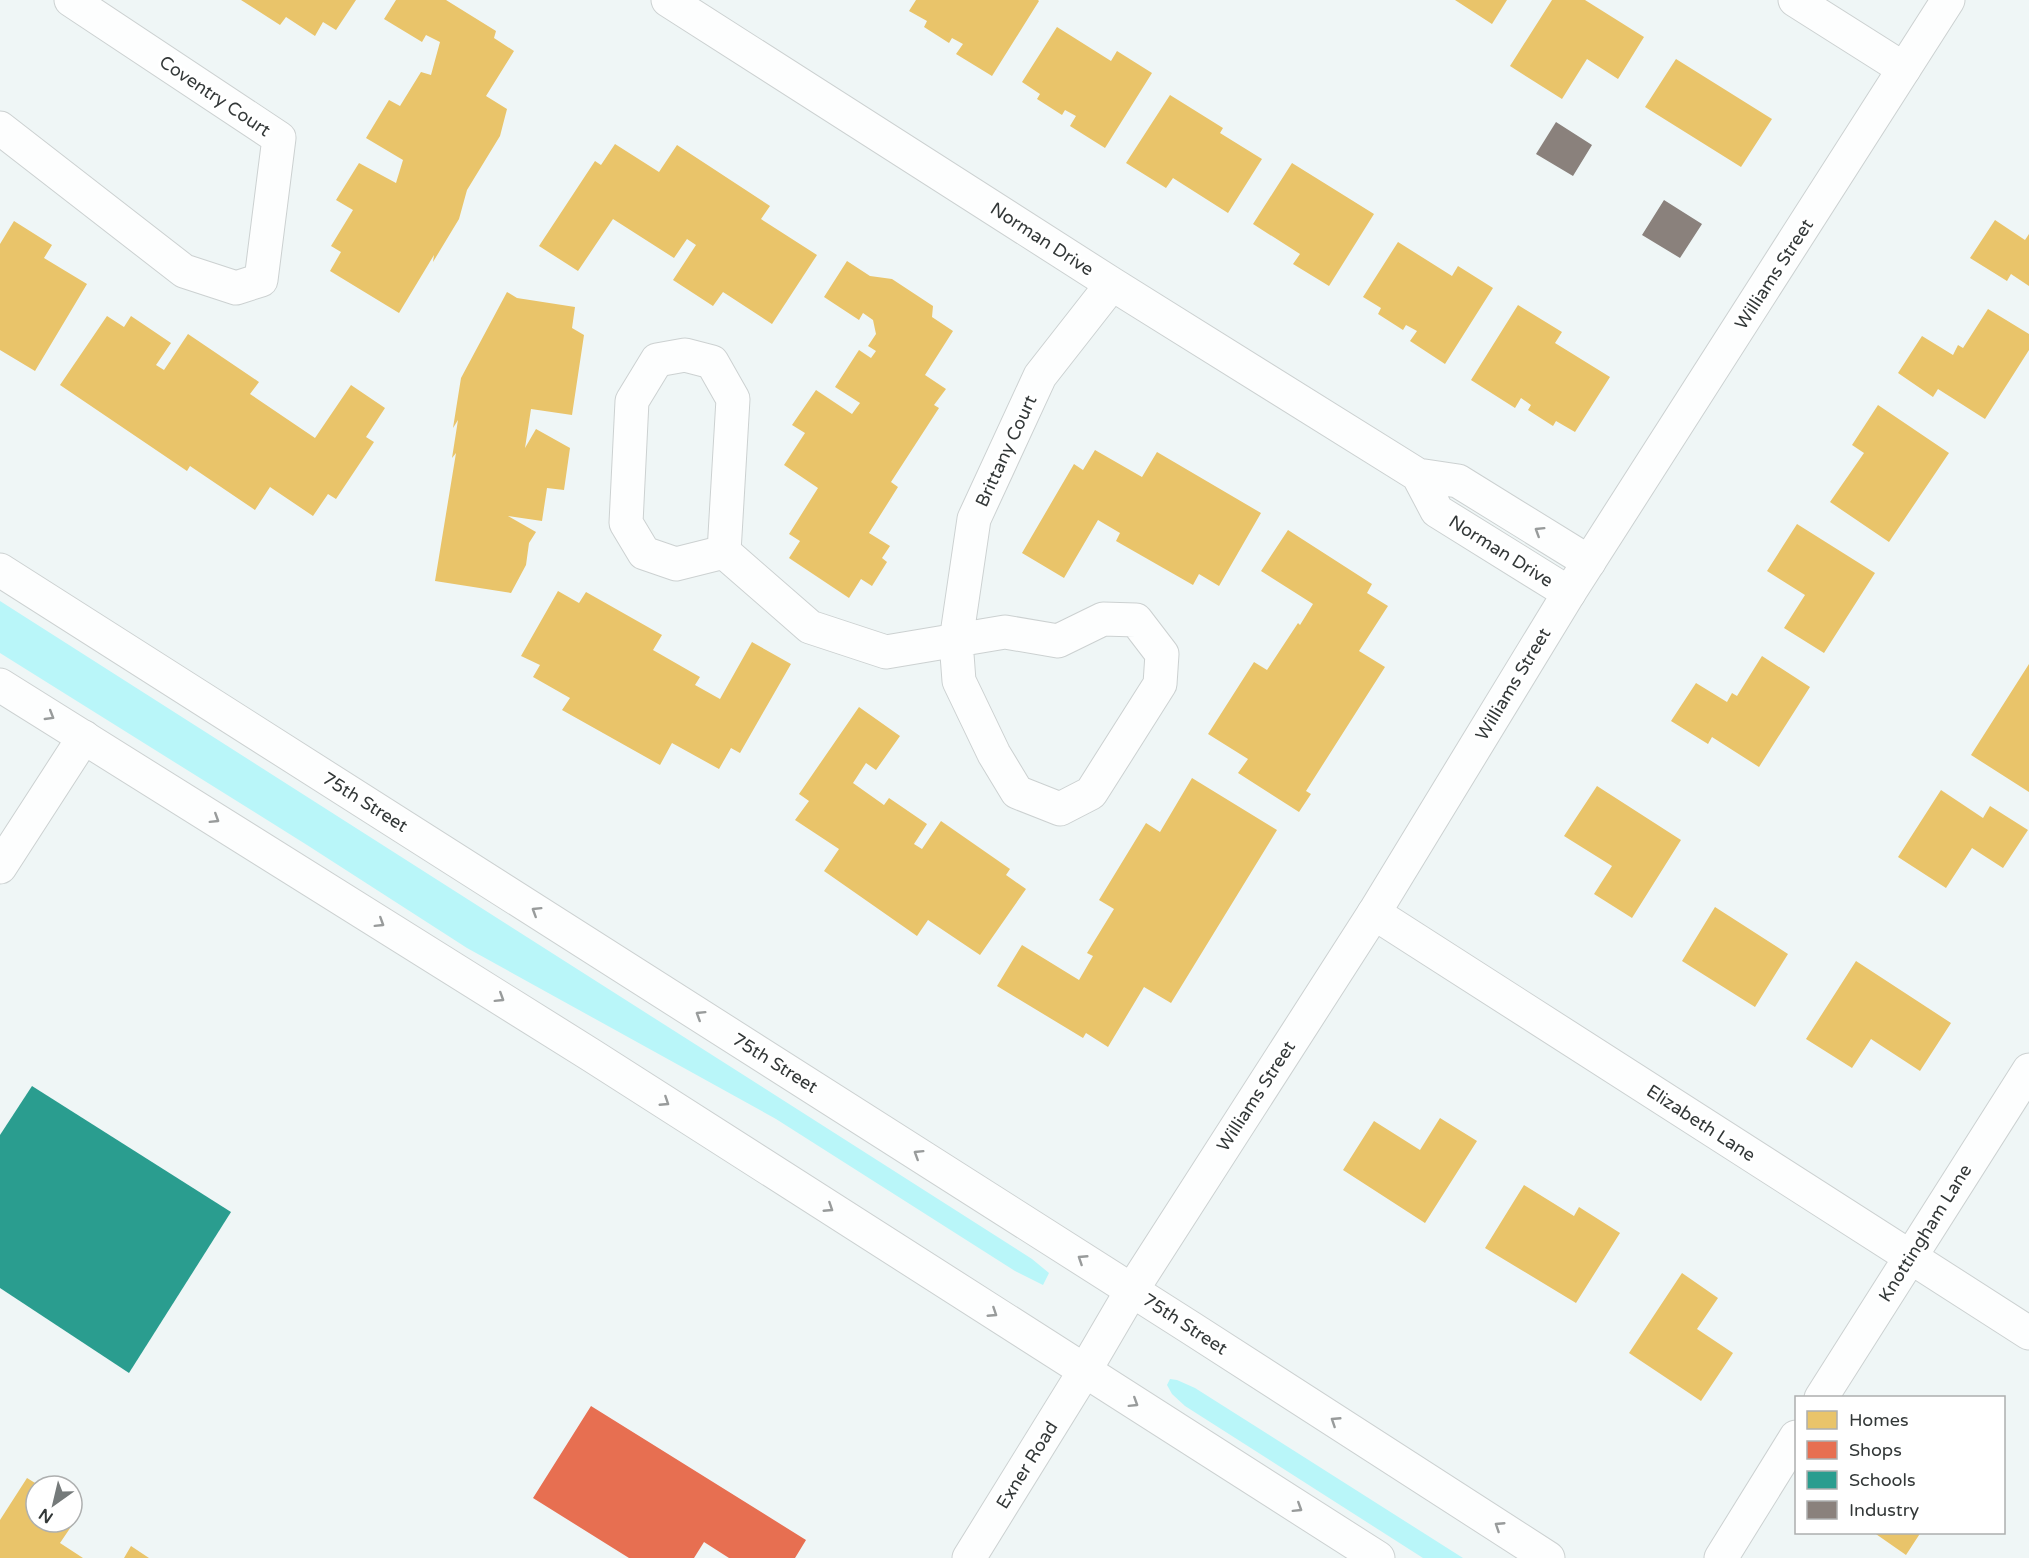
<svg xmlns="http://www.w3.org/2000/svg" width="2029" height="1558" font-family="'Varela Round',sans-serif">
	<rect width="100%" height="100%" fill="#eff6f6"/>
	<path fill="#b9f6f9" d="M0 601 1032 1259 1049 1273 1043 1285 1015 1271 776 1119 467 948 307 845 0 653Z
		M1170 1379 1177 1380 1195 1388 1463 1558H1423L1185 1406 1172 1394 1167 1385Z"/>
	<path fill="#e9c46a" d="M241 0H356L336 30 323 22 315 36 286 17 280 25Z
		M396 0H446L496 31 494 38 514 51 486 96 507 109 500 136 467 190 459 219 433 262 434 255 399 313 330 271 341 252 331 246 353 210 336 200 359 163 396 183 403 160 366 138 389 100 400 106 421 72 431 75 440 42 426 35 422 42 384 19Z
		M916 0H1038L1039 1 992 76 956 54 963 44 952 38 949 43 924 27 927 21 909 11Z
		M1455 0H1507L1492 24Z
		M1552 0H1585L1644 37 1618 79 1587 59 1562 99 1510 66Z
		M1057 27 1111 61 1117 51 1152 73 1105 148 1070 126 1076 116 1065 110 1062 115 1037 99 1040 94 1022 82Z
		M1676 59 1772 119 1741 167 1645 107Z
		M1170 95 1223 128 1220 133 1262 159 1228 213 1173 178 1166 188 1126 163Z
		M615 144 659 172 677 145 770 206 761 219 817 255 772 324 723 292 713 306 673 280 696 245 687 239 674 258 613 219 578 271 539 246 595 161 601 165Z
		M1292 163 1374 214 1329 286 1293 264 1300 254 1253 224Z
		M1995 220 2025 240 2029 234V286L2011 274 2007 281 1970 258Z
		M14 221 52 245 44 258 87 284 35 371 0 350V244Z
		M1398 242 1452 276 1458 266 1493 288 1445 364 1410 341 1417 331 1406 325 1403 330 1378 314 1381 308 1363 297Z
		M847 261 870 276 892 279 933 306 932 317 953 331 925 375 946 389 934 405 939 408 891 482 898 487 869 533 890 546 882 558 887 562 872 586 861 579 849 598 789 558 800 541 789 534 818 488 784 465 805 433 792 425 816 390 852 414 860 403 835 387 859 350 871 358 876 351 868 346 876 334 873 320 863 313 859 320 824 297Z
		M507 292 517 298 575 307 572 328 584 335 572 415 531 409 525 448 536 429 570 448 564 490 547 488 542 521 508 516 536 532 529 543 526 565 511 593 435 581 456 453 452 458 458 420 453 428 461 378Z
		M1518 305 1562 332 1555 343 1610 377 1575 432 1556 421 1553 426 1528 410 1531 405 1521 398 1515 408 1471 380Z
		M1988 309 2029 334V350L1985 419 1938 389 1933 397 1898 373 1922 336 1953 355 1958 345 1963 348Z
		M107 316 124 327 131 316 171 343 156 365 164 370 188 334 259 382 250 394 315 438 351 385 385 408 366 437 374 442 336 499 328 494 313 516 270 487 255 510 190 466 187 471 60 385Z
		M1878 405 1949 453 1889 542 1830 502 1864 453 1852 445Z
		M1095 450 1142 477 1157 452 1261 513 1219 586 1199 574 1193 585 1116 541 1120 533 1098 520 1064 578 1022 553 1074 464 1083 470Z
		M1797 524 1875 573 1824 653 1784 628 1805 595 1767 571Z
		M1288 530 1372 584 1367 593 1388 606 1359 651 1385 667 1306 791 1311 794 1299 812 1238 773 1248 759 1208 734 1254 662 1267 670 1298 623 1300 625 1313 604 1261 571Z
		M558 591 579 603 586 592 662 635 653 650 700 677 695 685 720 699 752 642 791 664 740 753 731 748 719 769 672 743 660 765 562 710 570 698 533 677 540 665 521 656Z
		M1762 656 1810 687 1759 767 1712 737 1708 744 1671 721 1696 683 1727 702 1732 693 1737 696Z
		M2029 664V792L1971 755Z
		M859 707 900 736 876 770 866 763 853 783 884 805 889 798 927 824 914 844 922 849 941 821 1010 869 1006 875 1026 889 980 955 928 920 917 936 824 871 839 849 795 820 809 801 799 794Z
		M1192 778 1277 830 1171 1003 1144 987 1108 1047 1086 1033 1083 1038 997 986 1022 945 1079 980 1093 956 1087 953 1114 909 1099 900 1146 823 1160 832Z
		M1597 786 1681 840 1632 918 1594 894 1612 866 1564 836Z
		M1941 790 1983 818 1990 806 2028 830 2003 868 1972 848 1946 888 1898 857Z
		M1715 907 1788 954 1755 1007 1682 961Z
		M1856 961 1951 1023 1920 1071 1871 1039 1852 1068 1806 1039Z
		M1440 1118 1477 1141 1425 1223 1343 1170 1374 1121 1420 1150Z
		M1524 1185 1574 1216 1579 1207 1620 1233 1576 1303 1485 1248Z
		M1682 1273 1718 1298 1697 1329 1733 1353 1701 1401 1629 1353Z
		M27 1478 40 1486H36V1522H72V1507L81 1512 60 1543 83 1558H0V1520Z
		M1873 1532H1921L1906 1555Z
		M131 1546 149 1558H124Z"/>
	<path fill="#e76f51" d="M591 1406 806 1540 795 1558H729L704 1542 694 1558H629L533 1498Z"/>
	<path fill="#2a9d8f" d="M32 1086 231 1212 129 1373 0 1288V1135Z"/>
	<path fill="#8a817c" d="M1556 122 1592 145 1573 176 1536 154Z
		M1664 200 1702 224 1680 258 1642 235Z"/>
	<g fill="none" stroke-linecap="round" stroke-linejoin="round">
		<g stroke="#ccd1d1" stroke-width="35">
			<path id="minor" d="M668 0 1112 284 1418 475 1458 481 1589 562
				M1795 0 1904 69
				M0 128 184 271 236 288 261 280 279 138 71 0
				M1418 475 1437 511 1569 593
				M724 552 733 399 712 362 685 355 657 360 632 401 626 523 644 553 676 564 724 552 810 627 886 652 1005 632 1058 641 1103 619 1136 620 1162 654 1160 684 1091 793 1060 809 1017 792 994 754 959 681 956 641 974 519 1040 376 1112 284
				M0 867 84 737
				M1374 913 2029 1333
				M1821 1398 2029 1070
				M969 1558 1084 1372
				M1721 1558 1796 1437"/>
		</g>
		<g stroke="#ccd1d1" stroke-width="35">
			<path id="tertiary" d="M1084 1372 1132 1290 1374 913 1569 593 1948 0"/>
		</g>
		<g stroke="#ccd1d1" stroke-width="35">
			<path id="secondary" d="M0 570 1191 1328 1548 1558
				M0 685 591 1055 1378 1558"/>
		</g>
		<use href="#minor" stroke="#fdfefe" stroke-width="33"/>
		<use href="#tertiary" stroke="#fdfefe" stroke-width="33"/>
		<use href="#secondary" stroke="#fdfefe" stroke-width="33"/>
	</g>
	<defs><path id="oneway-chevron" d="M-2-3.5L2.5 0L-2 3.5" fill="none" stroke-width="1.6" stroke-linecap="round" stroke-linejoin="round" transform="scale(1.5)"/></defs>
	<g stroke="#989b9b">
		<use href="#oneway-chevron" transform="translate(1539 531) rotate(-148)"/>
		<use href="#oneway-chevron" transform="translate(50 716) rotate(31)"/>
		<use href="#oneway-chevron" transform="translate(215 819) rotate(32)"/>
		<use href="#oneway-chevron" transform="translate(536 911) rotate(-148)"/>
		<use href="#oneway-chevron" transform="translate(380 923) rotate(32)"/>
		<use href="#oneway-chevron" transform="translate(500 998) rotate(32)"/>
		<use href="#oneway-chevron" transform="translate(700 1015) rotate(-148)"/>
		<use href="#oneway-chevron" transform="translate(665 1102) rotate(33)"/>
		<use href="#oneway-chevron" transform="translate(918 1154) rotate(-148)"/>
		<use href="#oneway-chevron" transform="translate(829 1208) rotate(33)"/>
		<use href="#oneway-chevron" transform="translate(1082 1259) rotate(-147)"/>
		<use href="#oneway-chevron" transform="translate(993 1313) rotate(33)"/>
		<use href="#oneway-chevron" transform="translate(1134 1403) rotate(32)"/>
		<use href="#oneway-chevron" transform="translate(1335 1421) rotate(-147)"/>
		<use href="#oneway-chevron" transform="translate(1298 1508) rotate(32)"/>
		<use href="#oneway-chevron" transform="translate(1499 1526) rotate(-147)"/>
	</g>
	<g text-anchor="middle" stroke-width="6" stroke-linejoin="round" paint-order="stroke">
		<g font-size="18" fill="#333838" stroke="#fff">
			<text transform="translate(215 96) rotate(34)" y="6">Coventry Court</text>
			<text transform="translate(1042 239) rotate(33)" y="6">Norman Drive</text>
			<text transform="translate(1774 274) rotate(-57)" y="6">Williams Street</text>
			<text transform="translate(1006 451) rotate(-65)" y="6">Brittany Court</text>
			<text transform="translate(1501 551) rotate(32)" y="6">Norman Drive</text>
			<text transform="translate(1513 684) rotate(-59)" y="6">Williams Street</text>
			<text transform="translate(365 802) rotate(32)" y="6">75th Street</text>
			<text transform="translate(775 1063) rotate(32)" y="6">75th Street</text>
			<text transform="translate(1256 1096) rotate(-57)" y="6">Williams Street</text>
			<text transform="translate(1701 1123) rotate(33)" y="6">Elizabeth Lane</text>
			<text transform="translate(1925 1233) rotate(-58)" y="6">Knottingham Lane</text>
			<text transform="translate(1185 1324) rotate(33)" y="6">75th Street</text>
			<text transform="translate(1027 1465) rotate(-58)" y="6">Exner Road</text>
		</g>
	</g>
	<rect x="1795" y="1396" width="210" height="138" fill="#ffffff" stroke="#adafaf" stroke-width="1.5"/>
	<rect x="1807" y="1411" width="30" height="18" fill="#e9c46a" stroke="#adafaf" stroke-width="1.5"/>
	<text x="1849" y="1426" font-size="18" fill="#333838">Homes</text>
	<rect x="1807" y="1441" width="30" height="18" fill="#e76f51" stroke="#adafaf" stroke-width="1.5"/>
	<text x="1849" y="1456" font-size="18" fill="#333838">Shops</text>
	<rect x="1807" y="1471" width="30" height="18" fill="#2a9d8f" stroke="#adafaf" stroke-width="1.5"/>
	<text x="1849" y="1486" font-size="18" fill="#333838">Schools</text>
	<rect x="1807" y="1501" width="30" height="18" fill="#8a817c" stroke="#adafaf" stroke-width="1.5"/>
	<text x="1849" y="1516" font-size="18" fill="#333838">Industry</text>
	<g transform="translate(54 1504) rotate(214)"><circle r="28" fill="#ffffff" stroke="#adafaf" stroke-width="1.5"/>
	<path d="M0-4.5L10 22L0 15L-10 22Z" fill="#757a7a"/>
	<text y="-9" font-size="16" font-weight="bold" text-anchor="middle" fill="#333838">N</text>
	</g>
</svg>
